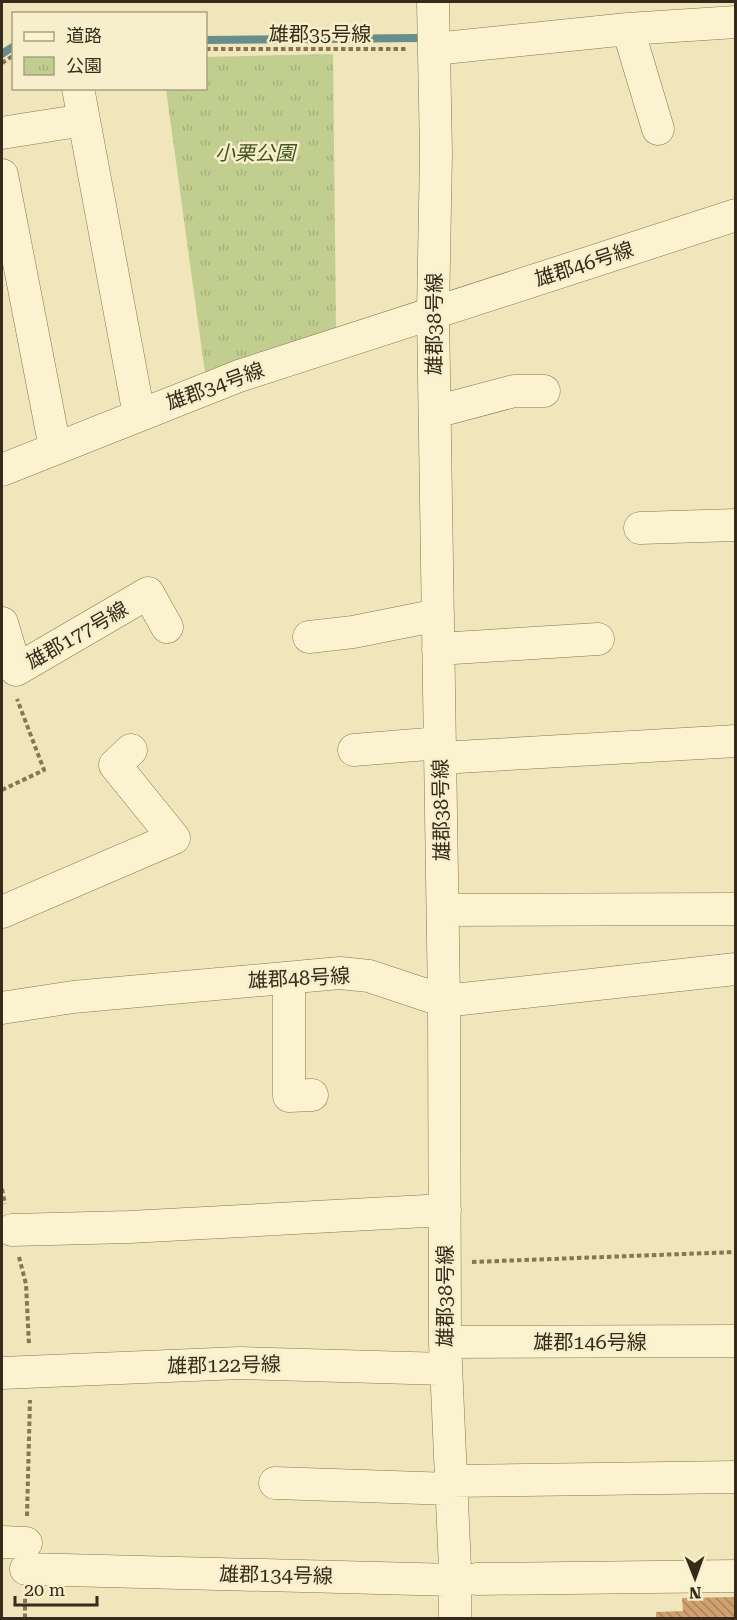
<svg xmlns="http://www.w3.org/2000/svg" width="737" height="1620" font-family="'Roboto Serif','Noto Sans JP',serif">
	<defs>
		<pattern id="park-tufts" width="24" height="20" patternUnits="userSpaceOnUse" patternTransform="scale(1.5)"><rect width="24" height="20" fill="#c1ce8f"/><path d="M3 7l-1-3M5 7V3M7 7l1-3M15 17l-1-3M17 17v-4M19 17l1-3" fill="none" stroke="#a6b17b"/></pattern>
		<pattern id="building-back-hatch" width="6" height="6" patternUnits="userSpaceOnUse" patternTransform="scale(1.5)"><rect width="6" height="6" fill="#d0a16f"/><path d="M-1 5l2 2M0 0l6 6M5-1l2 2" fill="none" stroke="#aa835a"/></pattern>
	</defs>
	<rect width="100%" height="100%" fill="#f0e5bb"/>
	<path fill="url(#park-tufts)" d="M333 54 336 331 205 373 166 89 206 88V57Z"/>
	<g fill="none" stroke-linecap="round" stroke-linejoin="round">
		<path stroke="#678e88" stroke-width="8" d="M206 40 420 38
			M2 54 14 46"/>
	</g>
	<path fill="url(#building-back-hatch)" d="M736 1597V1618H656V1612L683 1611 682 1598Z"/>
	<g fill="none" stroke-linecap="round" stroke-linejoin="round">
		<g stroke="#887554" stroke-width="33">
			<path id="minor" d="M433 2 436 153 433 313 444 1001 445 1342 455 1569V1618
				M628 29 658 129
				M434 49 628 29 736 22
				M78 88 139 415
				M2 133 84 120
				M2 175 55 448
				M435 412 514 391H544
				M2 470 239 376 736 215
				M640 528 736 525
				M2 623 16 670 148 593 167 627
				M309 637 353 632 438 615
				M438 649 598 639
				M354 750 440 743
				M440 758 736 741
				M443 910 736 909
				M2 912 174 838 115 765 131 750
				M289 978V1096L312 1095
				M2 1008 73 997 340 973 369 976 444 1001 736 969
				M12 1230 129 1227 445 1210
				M445 1342 736 1341
				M2 1373 240 1363 446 1369
				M451 1481 736 1477
				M275 1483 451 1489
				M2 1542 26 1543
				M26 1569 455 1580
				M477 1579 736 1576"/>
		</g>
		<path stroke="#887554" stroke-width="4" stroke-dasharray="4.5 3" stroke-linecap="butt" d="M206 49H406
			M2 63 14 55
			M2 790 44 770 17 699
			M2 1189 5 1204
			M19 1257 26 1284 29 1345
			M472 1262 736 1252
			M27 1516 30 1400
			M25 1618V1598"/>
		<use href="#minor" stroke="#fbf2cf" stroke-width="32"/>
	</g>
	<g text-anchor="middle" stroke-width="5" stroke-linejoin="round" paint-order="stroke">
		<g font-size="20" fill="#362b1a" stroke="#f7efcb">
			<text x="320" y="41">雄郡35号線</text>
			<text transform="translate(584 264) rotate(-18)" y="7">雄郡46号線</text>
			<text transform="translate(434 324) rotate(-90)" y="7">雄郡38号線</text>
			<text transform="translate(215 386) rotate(-20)" y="7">雄郡34号線</text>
			<text transform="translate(77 635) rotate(-30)" y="7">雄郡177号線</text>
			<text transform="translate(441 810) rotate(-91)" y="7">雄郡38号線</text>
			<text transform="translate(299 978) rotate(-3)" y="7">雄郡48号線</text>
			<text transform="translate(445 1296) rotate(-90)" y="7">雄郡38号線</text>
			<text x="590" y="1349">雄郡146号線</text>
			<text transform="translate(224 1365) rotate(-1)" y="7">雄郡122号線</text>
			<text transform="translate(276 1575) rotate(1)" y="7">雄郡134号線</text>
		</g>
		<g font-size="20" font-style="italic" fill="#425420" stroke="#f7efcb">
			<text x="255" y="160">小栗公園</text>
		</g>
	</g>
	<rect width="737" height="1620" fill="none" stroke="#362b1a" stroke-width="6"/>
	<rect x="12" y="12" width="195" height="78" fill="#f7efcb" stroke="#aaa184" stroke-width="1.5"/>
	<rect x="24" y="32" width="30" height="9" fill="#fbf2cf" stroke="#aaa184" stroke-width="1.5"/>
	<text x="66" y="42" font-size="18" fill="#362b1a">道路</text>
	<rect x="24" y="57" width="30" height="18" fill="url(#park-tufts)" stroke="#aaa184" stroke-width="1.5"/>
	<text x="66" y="72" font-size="18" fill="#362b1a">公園</text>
	<g transform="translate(695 1578) rotate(179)" stroke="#f7efcb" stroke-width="4.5" paint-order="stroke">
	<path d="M0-4.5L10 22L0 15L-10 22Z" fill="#362b1a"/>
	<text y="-9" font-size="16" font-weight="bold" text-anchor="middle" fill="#362b1a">N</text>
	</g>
	<path d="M15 1596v9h82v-9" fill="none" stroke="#362b1a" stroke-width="3"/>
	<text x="24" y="1596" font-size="18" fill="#362b1a" stroke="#f7efcb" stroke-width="4.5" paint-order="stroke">20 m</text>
</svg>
